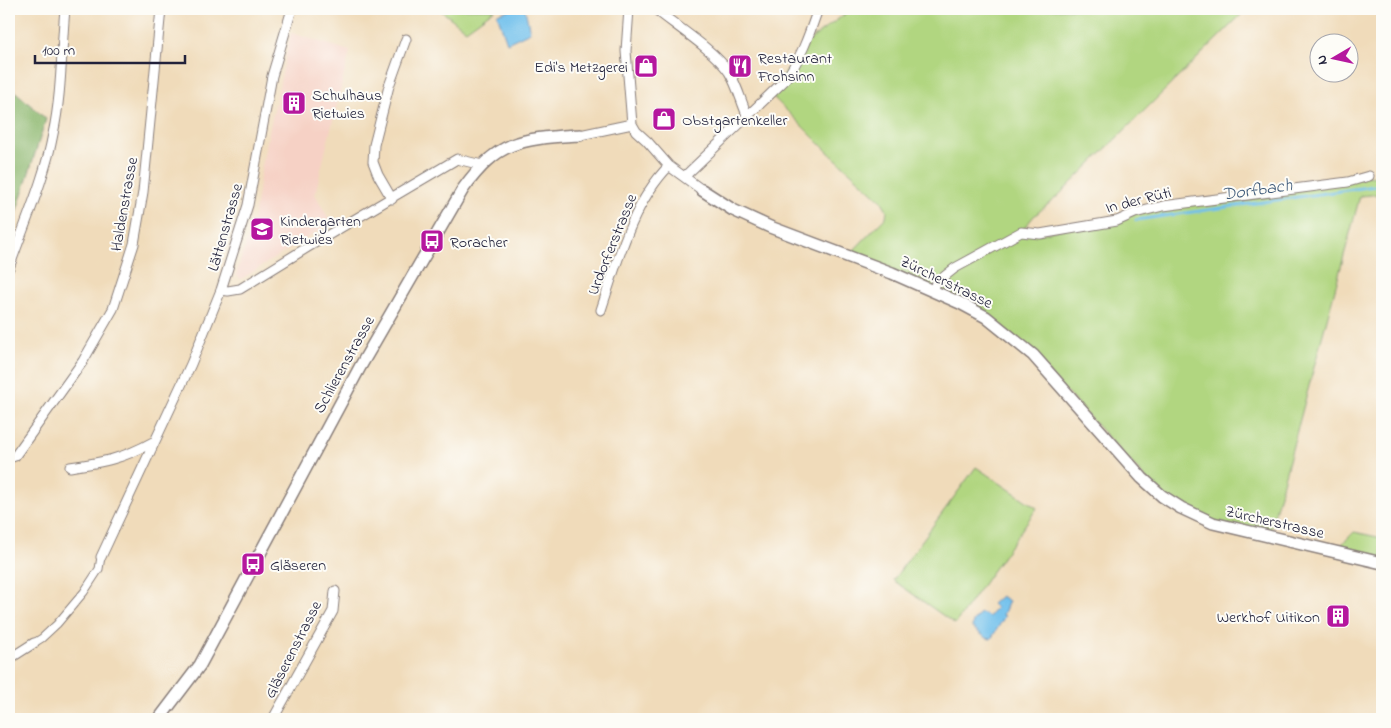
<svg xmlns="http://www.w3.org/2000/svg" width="1391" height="728" font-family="'Indie Flower',sans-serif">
	<rect width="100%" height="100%" fill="#fdfcf7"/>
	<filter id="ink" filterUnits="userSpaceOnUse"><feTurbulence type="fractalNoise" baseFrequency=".02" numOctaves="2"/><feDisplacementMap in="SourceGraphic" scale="10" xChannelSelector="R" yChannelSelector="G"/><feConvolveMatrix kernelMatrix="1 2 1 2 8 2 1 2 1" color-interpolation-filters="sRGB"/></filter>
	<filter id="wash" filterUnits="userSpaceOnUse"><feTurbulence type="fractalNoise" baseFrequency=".0096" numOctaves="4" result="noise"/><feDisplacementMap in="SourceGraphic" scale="20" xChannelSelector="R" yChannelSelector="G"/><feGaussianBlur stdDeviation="1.12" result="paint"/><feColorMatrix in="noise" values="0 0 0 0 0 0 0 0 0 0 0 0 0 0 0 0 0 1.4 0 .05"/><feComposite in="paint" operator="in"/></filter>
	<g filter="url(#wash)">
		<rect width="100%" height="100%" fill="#f0dbba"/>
		<path fill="#f6d1c5" d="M291 33 350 51 315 194 331 223 241 279 236 275 254 218 263 159Z"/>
		<path fill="#b1d680" stroke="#6a7c5e" d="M439 9H495L466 30Z
			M852 9H1247L1058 196 1034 216 1021 232 1040 234 1135 213 1369 176 1382 177V194L1360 196 1269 535 1213 523 1162 496 1033 356 986 317 848 256 886 217 887 210 881 200 827 151 770 94 807 42Z
			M976 467 1037 508 955 624 893 580Z
			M1354 532 1382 538V563L1334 552Z"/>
		<path fill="#8cb76e" stroke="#576c54" d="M9 86 46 119 9 235Z"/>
		<path fill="#70c0ec" stroke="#497194" d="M512 9H525L530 32 507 43 497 14Z
			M1001 596 1009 601 1003 615 1005 616 991 639C983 638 979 631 972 628L973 622 980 613 984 614 989 617 996 608 992 604Z"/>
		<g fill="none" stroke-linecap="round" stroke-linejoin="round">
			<path stroke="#70c0ec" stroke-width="3" d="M1136 220 1382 185"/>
		</g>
	</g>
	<g filter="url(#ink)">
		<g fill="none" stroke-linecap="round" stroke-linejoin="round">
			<g stroke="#897e7a" stroke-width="9">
				<path id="pedestrian" d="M34 643 42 638 57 624 84 592 99 569 101 557"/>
			</g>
			<g stroke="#897e7a" stroke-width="11">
				<path id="minor" d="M629 9 626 51 632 124 636 131 647 141 669 166 702 190
					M655 9C676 26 715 51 729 72 737 85 741 101 747 115
					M580 135 632 124
					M684 177 784 81C801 59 809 35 818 9
					M392 199 378 175 373 162 374 145 389 86 406 39
					M9 268C24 225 45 178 53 134 62 93 61 51 65 9
					M221 290 228 291 240 289 308 247 457 159 482 165
					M933 291 936 283 955 268 1021 232 1040 234 1117 221 1135 213 1163 206 1348 182 1369 176
					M601 310C617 262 633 202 669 166
					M9 458 15 456 83 361 113 309 134 244 143 192 161 9
					M70 467C104 462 122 459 153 442
					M101 557 191 364 221 290 248 205 272 76 292 9
					M9 659 34 643
					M273 719 333 611 335 591"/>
			</g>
			<g stroke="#897e7a" stroke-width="14">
				<path id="tertiary" d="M702 190 733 210 770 227 892 273 960 303 986 317 1033 355 1142 478 1162 496 1181 508 1213 523 1382 563
					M159 719 200 665 360 367 463 189C499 139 521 139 580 135"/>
			</g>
			<use href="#pedestrian" stroke="#fff" stroke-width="7"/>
			<use href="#minor" stroke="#fff" stroke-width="9"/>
			<use href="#tertiary" stroke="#fff" stroke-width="11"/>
		</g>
	</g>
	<defs>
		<g id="shop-square" transform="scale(1.25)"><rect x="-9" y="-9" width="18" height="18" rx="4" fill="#b5179e" stroke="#fdfcf7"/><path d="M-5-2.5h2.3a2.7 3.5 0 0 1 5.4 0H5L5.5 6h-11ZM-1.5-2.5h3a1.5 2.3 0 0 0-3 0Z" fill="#fff"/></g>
		<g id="restaurant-square" transform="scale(1.25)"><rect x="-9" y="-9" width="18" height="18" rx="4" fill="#b5179e" stroke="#fdfcf7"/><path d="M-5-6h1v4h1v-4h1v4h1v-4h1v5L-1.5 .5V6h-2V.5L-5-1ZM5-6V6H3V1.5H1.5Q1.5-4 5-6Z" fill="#fff"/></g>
		<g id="building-square" transform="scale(1.25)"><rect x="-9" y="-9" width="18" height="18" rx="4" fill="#b5179e" stroke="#fdfcf7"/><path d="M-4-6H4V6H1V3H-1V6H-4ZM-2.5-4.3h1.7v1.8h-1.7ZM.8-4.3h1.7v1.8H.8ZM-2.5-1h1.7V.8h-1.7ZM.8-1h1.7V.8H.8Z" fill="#fff"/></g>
		<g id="school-square" transform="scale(1.25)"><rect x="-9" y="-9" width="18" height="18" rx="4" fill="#b5179e" stroke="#fdfcf7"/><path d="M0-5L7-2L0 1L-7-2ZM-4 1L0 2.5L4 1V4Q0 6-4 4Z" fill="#fff"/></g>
		<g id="bus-square" transform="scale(1.25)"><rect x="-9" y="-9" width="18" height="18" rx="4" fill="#b5179e" stroke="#fdfcf7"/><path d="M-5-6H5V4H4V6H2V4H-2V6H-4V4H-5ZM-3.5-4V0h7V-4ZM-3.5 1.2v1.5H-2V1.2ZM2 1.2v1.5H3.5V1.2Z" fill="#fff"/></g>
	</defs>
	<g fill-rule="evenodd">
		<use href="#shop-square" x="646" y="66"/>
		<use href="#restaurant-square" x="740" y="66"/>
		<use href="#building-square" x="294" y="103"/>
		<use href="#shop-square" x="664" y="119"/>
		<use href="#school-square" x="262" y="229"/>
		<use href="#bus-square" x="432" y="241"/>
		<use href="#bus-square" x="253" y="564"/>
		<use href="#building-square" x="1338" y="616"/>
	</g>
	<g text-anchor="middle" stroke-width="4" stroke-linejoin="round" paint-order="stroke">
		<g font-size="16" fill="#22223b" stroke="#fdfcf7" text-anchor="start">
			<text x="758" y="63">Restaurant<tspan x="758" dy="18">Frohsinn</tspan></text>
			<text x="628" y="72" text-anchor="end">Edi's Metzgerei</text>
			<text x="312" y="100">Schulhaus<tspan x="312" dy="18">Rietwies</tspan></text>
			<text x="682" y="125">Obstgartenkeller</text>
			<text x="280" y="226">Kindergarten<tspan x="280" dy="18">Rietwies</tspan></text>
			<text x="450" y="247">Roracher</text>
			<text x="270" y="570">Gläseren</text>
			<text x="1320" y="622" text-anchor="end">Werkhof Uitikon</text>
		</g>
		<g font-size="16" fill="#22223b" stroke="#fdfcf7">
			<text transform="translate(1138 199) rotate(-14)" y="6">In der Rüti</text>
			<text transform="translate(123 204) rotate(-80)" y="6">Haldenstrasse</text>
			<text transform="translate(224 227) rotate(-74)" y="6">Lättenstrasse</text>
			<text transform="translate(611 244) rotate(-68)" y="6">Urdorferstrasse</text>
			<text transform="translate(947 281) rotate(26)" y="6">Zürcherstrasse</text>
			<text transform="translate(343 364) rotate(-61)" y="6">Schlierenstrasse</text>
			<text transform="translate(1275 521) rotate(13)" y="6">Zürcherstrasse</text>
			<text transform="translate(292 649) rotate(-63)" y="6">Gläserenstrasse</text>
		</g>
		<g font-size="18" font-style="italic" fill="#3d5979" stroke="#fdfcf7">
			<text transform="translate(1257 189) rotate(-8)" y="6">Dorfbach</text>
		</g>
	</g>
	<rect width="1391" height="728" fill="none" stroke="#fdfcf7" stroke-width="30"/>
	<g transform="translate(1334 58) rotate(261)"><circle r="24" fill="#fdfcf7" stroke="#a5a5ac"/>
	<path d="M0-4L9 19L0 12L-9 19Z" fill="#b5179e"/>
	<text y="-8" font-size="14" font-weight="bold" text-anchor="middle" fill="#22223b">N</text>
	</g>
	<path d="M35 55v8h150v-8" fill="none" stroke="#22223b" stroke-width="2.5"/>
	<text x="42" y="55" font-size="15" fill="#22223b" stroke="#fdfcf7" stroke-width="4" paint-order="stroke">100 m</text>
</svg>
